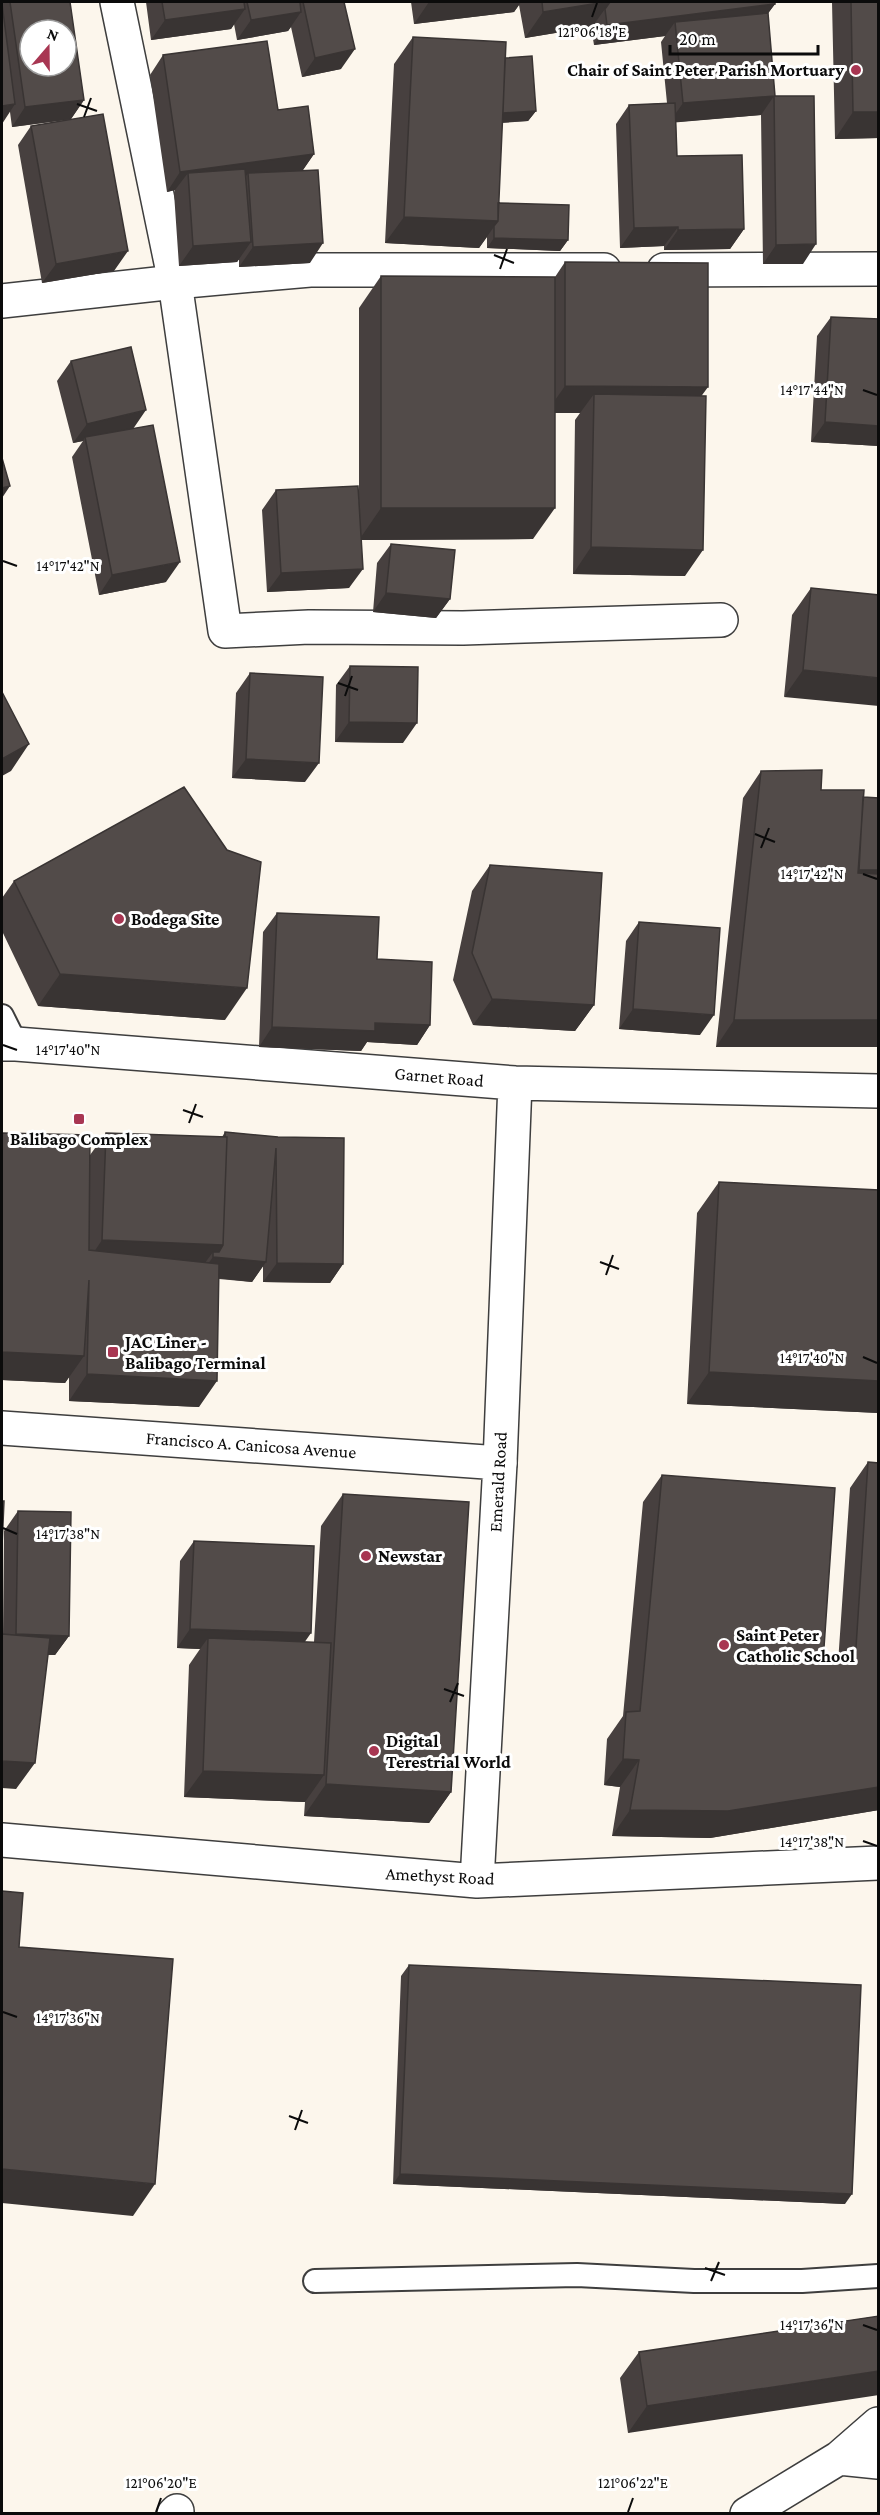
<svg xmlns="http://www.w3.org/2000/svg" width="880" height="2515" font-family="'Crimson Pro',serif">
	<rect width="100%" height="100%" fill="#fcf6ec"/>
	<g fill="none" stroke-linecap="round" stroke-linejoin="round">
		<g stroke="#3e3e3e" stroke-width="26">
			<path id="service" d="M2 1016 16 1044
				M315 2281 577 2275 694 2281H802L878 2276"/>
		</g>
		<g stroke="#3e3e3e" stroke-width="36">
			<path id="minor" d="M117 2 175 282 225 631 309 627 463 628 721 620
				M664 270 878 269
				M2 301 175 282 310 270H604
				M2 1044H16L515 1083 878 1091
				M500 1463 515 1083
				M839 2458 878 2462
				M174 2514 177 2511
				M747 2514 839 2458 878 2424"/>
		</g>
		<g stroke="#3e3e3e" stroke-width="36">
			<path id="tertiary" d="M2 1428 500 1463 477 1881
				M2 1840 477 1881 878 1863"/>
		</g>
		<use href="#service" stroke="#fff" stroke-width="22"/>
		<use href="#minor" stroke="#fff" stroke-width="33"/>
		<use href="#tertiary" stroke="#fff" stroke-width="33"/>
	</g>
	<path fill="#47403f" d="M2 2H70L84 100 71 119 114 271 42 283 18 145 31 126 67 120 12 127 10 112Z
		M146 2H344L341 69 302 77 291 27 288 31 237 40 234 24 231 29 151 40Z
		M411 2H775V4L768 13 775 96 803 264H763L761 115 676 122 677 156 744 229 730 249 664 250V246L620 248 616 124 629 105 667 103 661 42 665 36 594 45 591 27 525 38 519 5 514 12 414 24Z
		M832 2H879V138L835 139Z
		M413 37 505 58 536 111 528 121 502 123 498 203 568 240 560 251 487 248V237L479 248 385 243 394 64Z
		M163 55 278 110 314 154 302 171 310 263 239 267V259L237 262 179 266 174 193 175 190 167 192 150 75Z
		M565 262 701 396 685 576 573 574 575 420 580 413H555L533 539 361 540 349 588 267 592 262 510 276 490 359 504V308L381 276 555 277Z
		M831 317 879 446 811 442 817 336Z
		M71 361 133 429 166 582 99 595 72 457 83 441 73 443 57 381Z
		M391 544 450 599 436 618 373 612 377 563Z
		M811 588 879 595 784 697 792 615Z
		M350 666 403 743 335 742 336 685Z
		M250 673 305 782 232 778 236 693Z
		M761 771 821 790 863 797 879 1047H716L743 798Z
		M490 865 594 1005 575 1031 473 1025 453 980 472 891Z
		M14 881 225 1020 38 1006 2 931V898Z
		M277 913 377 959 430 1025 417 1045 367 1042 361 1051 259 1047 263 932Z
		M639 922 700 1035 619 1029 626 941Z
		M225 1132 278 1137 343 1264 330 1283 263 1282V1266L252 1282 219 1279 199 1407 69 1401V1377L65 1383 2 1380V1133L90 1155 106 1133 222 1137Z
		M719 1182 879 1190V1413L687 1404 697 1213Z
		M868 1462 879 1810 710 1838 612 1836 620 1787 604 1785 607 1739 623 1716 643 1502 662 1475 823 1662 838 1663 850 1488Z
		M343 1494 451 1792 429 1823 304 1816 305 1802 184 1797 189 1665 200 1649 177 1648 180 1561 194 1541 305 1642H314L321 1526Z
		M18 1511 69 1636 55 1655H48L16 1789 3 1634 4 1531Z
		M409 1965 845 2204 393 2184 401 1976Z
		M879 2316 628 2433 620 2378 639 2352Z"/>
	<path fill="#393433" d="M429 2H521L514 12 414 24Z
		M605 2H610L592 27 525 38 543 12Z
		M775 4 761 23 675 22 665 36 594 45 607 25Z
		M245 9 231 29 151 40 165 20Z
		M301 12 288 31 237 40 251 20Z
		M355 49 341 69 302 77 315 58Z
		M774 96 761 115 669 123 683 103Z
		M84 100 71 119 12 127 25 107Z
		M15 104 2 124V106Z
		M536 111 528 121 491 123 498 113Z
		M853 112H879V138L835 139Z
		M314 154 301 173H248L243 181 188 173 175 190 167 192 180 172Z
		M404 217 498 221 479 248 385 243Z
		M678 227 664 246 620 248 634 228Z
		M744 229 730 249 664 250 678 230Z
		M494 238 568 240 560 251 487 248Z
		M251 242 237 262 179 266 193 246Z
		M323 243 310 263 239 267 253 247Z
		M816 244 803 264H763L776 245Z
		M128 251 114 271 42 283 56 264Z
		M565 386 708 387 689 413 594 394 580 413H546Z
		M146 410 133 429 85 437 83 441 73 443 87 424Z
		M825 422 879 426V446L811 442Z
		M10 486 2 498V488Z
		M381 508H555L533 539 359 540Z
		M591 547 703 550 685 576 573 574Z
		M180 562 166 582 99 595 112 575Z
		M363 569 349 588 267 592 281 573Z
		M386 593 450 599 436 618 373 612Z
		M803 670 879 678V706L784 697Z
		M349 722 417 723 403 743 335 742Z
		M29 744 11 771 2 776V759Z
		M246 759 319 763 305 782 232 778Z
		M857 870H879V890L844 889Z
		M60 974 247 988 225 1020 38 1006Z
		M492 999 594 1005 575 1031 473 1025Z
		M633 1009 714 1015 700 1035 619 1029Z
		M734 1020H879V1047H716Z
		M375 1023 430 1025 417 1045 367 1042 361 1051 259 1047 272 1027Z
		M102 1240 223 1245 266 1262 252 1282 199 1276 213 1257V1252L199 1271 84 1267Z
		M277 1263 343 1264 330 1283 263 1282Z
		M2 1352 84 1356 65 1383 2 1380Z
		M709 1372 879 1381V1413L687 1404Z
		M87 1374 217 1381 199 1407 69 1401Z
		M190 1629 311 1633 297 1653 208 1638 200 1649 177 1648Z
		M16 1634 69 1636 55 1655 2 1653Z
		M623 1759 639 1760 620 1787 604 1785Z
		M2 1761 35 1763 16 1789 2 1788Z
		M203 1771 324 1775 305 1802 184 1797Z
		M326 1784 451 1792 429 1823 304 1816Z
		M879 1787V1810L710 1838 612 1836 630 1810Z
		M2 2169 155 2184 133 2216 2 2203Z
		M400 2174 852 2194 845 2204 393 2184Z
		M879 2371V2395L628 2433 647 2406Z"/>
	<path fill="#524b49" stroke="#393433" stroke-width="1.5" fill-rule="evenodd" d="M10 2H70L84 100 25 107ZM30 30H66V66H30Z
		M162 2H244L245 9 165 20Z
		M247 2H300L301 12 251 20Z
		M303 2H344L355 49 315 58Z
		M542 2H605L543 12Z
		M610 2H775V4L607 25 605 9Z
		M851 2H879V112H853Z
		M2 4 15 104 2 106Z
		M768 13 775 96H814L816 244 776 245 774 96 683 103 675 22Z
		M413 37 506 42 498 221 404 217Z
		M267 41 278 110 308 106 314 154 180 172 163 55Z
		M532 56 536 111 503 113 505 58Z
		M675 103 677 156 742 155 744 229 678 230V227L634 228 629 105Z
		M103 114 128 251 56 264 31 126Z
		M245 169 251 242 193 246 188 173Z
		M318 170 323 243 253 247 248 173Z
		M498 203 569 205 568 240 494 238V226L498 221Z
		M565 262 708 263V387L565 386Z
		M381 276 555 277V508H381Z
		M831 317 879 319V426L825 422Z
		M131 347 146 410 87 424 71 361Z
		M594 394 706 396 703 550 591 547Z
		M153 425 180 562 112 575 85 437Z
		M2 458 10 486 2 488Z
		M358 486 363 569 281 573 276 490Z
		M391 544 455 550 450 599 386 593Z
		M811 588 879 595V678L803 670Z
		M350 666 418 667 417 723 349 722Z
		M250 673 323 677 319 763 246 759Z
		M2 692 29 744 2 759Z
		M822 770 821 790H864L858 873 879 874V1020H734L761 771Z
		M184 787 227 850 261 862 247 988 60 974 14 881Z
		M863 797 879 798V870H859Z
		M490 865 602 873 594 1005 492 999 472 953Z
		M277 913 379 917 377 959 432 962 430 1025 375 1023V1031L272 1027Z
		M639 922 720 928 714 1015 633 1009Z
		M225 1132 278 1137 344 1138 343 1264 277 1263 276 1148 266 1262 213 1257V1252H219L223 1245 227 1137H225Z
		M2 1133 90 1135 89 1250 219 1264 217 1381 87 1374 89 1280 84 1356 2 1352Z
		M106 1133 227 1137 223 1245 102 1240Z
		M719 1182 879 1190V1381L709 1372Z
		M868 1462 879 1463V1787L728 1811 630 1810 639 1760 623 1759 626 1712 640 1711 662 1475 835 1488 823 1662 855 1663Z
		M343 1494 469 1502 451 1792 326 1784Z
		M2 1501H4L2 1547Z
		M18 1511 71 1512 69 1636 16 1634Z
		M194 1541 314 1546 311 1633 190 1629Z
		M2 1634 50 1638 35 1763 2 1761Z
		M208 1638 331 1643 324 1775 203 1771Z
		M2 1891 23 1893 19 1947 173 1959 155 2184 2 2169Z
		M409 1965 861 1985 852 2194 400 2174Z
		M879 2316V2371L647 2406 639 2352Z"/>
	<path fill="none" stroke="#0b0b0b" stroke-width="2" d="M592 17 597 3M77 104 97 111M84 117 91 98M494 255 514 263M500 269 507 249M863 390 877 395M3 561 17 566M338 683 358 690M345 696 352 676M755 834 775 842M761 848 769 828M863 874 877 879M3 1045 17 1050M183 1110 203 1117M189 1123 196 1104M600 1262 619 1269M606 1275 613 1255M863 1357 877 1363M3 1528 17 1534M444 1689 464 1696M450 1702 458 1683M863 1841 877 1846M3 2012 17 2017M289 2116 308 2123M295 2130 302 2110M705 2268 725 2275M711 2281 719 2262M863 2325 877 2330M156 2512 161 2498M628 2512 633 2498"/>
	<g fill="#a83652" stroke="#fff" stroke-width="2">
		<circle cx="856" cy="70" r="6"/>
		<circle cx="119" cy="919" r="6"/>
		<rect x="73" y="1113" width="12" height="12" rx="3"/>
		<rect x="107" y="1346" width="12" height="12" rx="3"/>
		<circle cx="366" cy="1556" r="6"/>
		<circle cx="724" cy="1645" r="6"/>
		<circle cx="374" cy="1751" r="6"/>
	</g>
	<g text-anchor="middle" stroke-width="6" stroke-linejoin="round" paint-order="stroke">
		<g font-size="18" font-weight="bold" fill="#0b0b0b" stroke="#fff" text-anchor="start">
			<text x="844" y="76" text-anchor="end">Chair of Saint Peter Parish Mortuary</text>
			<text x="131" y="925">Bodega Site</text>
			<text x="79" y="1145" text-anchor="middle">Balibago Complex</text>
			<text x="125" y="1348">JAC Liner -<tspan x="125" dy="21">Balibago Terminal</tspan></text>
			<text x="378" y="1562">Newstar</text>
			<text x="736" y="1641">Saint Peter<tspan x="736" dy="21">Catholic School</tspan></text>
			<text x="386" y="1747">Digital<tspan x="386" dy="21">Terestrial World</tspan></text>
		</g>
		<g font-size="18" fill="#0b0b0b" stroke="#fff">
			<text transform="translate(439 1077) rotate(5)" y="6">Garnet Road</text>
			<text transform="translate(251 1445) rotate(4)" y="6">Francisco A. Canicosa Avenue</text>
			<text transform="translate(498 1482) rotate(-87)" y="6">Emerald Road</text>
			<text transform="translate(440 1876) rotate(3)" y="6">Amethyst Road</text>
		</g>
	</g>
	<g font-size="15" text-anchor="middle" fill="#0b0b0b" stroke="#fff" stroke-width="6" stroke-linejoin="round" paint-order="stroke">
		<text x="592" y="37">121°06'18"E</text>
		<text x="812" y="395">14°17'44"N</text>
		<text x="68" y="571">14°17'42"N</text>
		<text x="812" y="879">14°17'42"N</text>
		<text x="68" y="1055">14°17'40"N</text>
		<text x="812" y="1363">14°17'40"N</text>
		<text x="68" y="1539">14°17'38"N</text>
		<text x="812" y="1847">14°17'38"N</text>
		<text x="68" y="2023">14°17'36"N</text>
		<text x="812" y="2330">14°17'36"N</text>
		<text x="161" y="2488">121°06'20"E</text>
		<text x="633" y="2488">121°06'22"E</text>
	</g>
	<rect width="880" height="2515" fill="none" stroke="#0b0b0b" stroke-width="6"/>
	<g transform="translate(48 48) rotate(20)"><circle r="28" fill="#ffffff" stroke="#9d9d9d" stroke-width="1.5"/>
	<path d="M0-4.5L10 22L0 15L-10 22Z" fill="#a83652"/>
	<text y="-9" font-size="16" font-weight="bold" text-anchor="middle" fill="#0b0b0b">N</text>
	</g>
	<path d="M670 45v9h148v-9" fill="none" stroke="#0b0b0b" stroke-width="3"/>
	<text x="679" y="45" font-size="18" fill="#0b0b0b" stroke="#ffffff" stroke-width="4.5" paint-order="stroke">20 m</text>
</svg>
